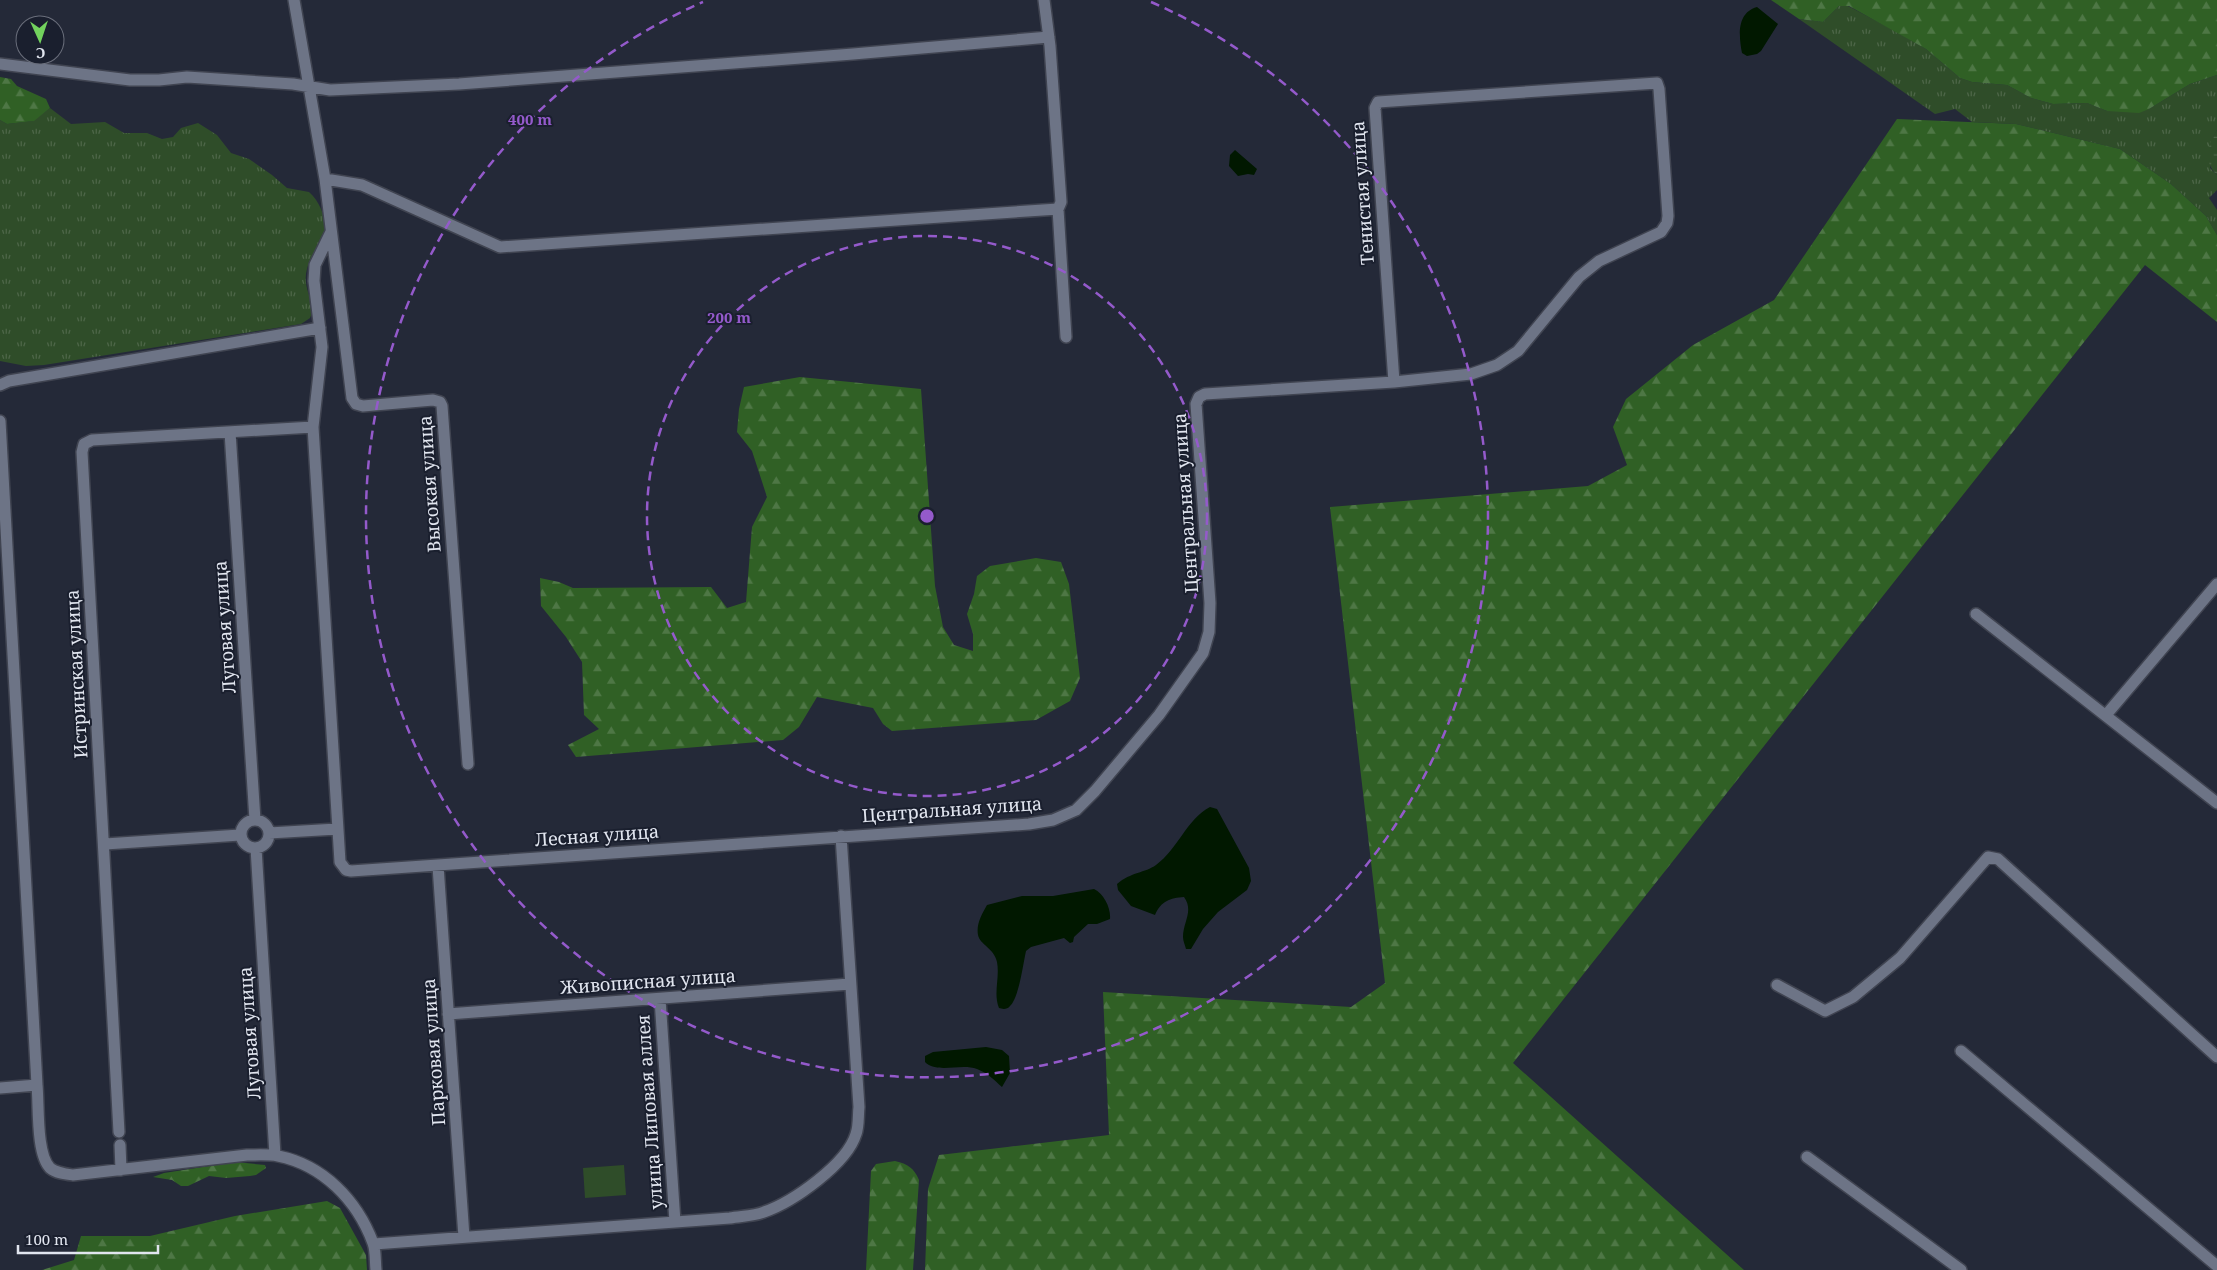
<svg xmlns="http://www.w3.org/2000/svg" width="2217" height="1270" font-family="'Noto Serif',serif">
	<defs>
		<pattern id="grass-tufts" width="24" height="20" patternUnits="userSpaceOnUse" patternTransform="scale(1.25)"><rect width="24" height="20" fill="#2f4d29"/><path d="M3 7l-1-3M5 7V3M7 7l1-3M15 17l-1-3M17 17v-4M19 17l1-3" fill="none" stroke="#4d6648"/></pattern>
		<pattern id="forest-firs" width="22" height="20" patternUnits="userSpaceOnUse" patternTransform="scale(1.25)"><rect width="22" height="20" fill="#306025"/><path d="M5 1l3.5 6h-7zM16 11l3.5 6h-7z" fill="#4e7745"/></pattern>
		<pattern id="wetland-marsh" width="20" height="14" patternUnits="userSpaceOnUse" patternTransform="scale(1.25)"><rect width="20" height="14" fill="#2f4d29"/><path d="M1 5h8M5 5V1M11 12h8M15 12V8" fill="none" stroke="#4d6648"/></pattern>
	</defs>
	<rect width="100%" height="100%" fill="#242938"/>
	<path fill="url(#grass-tufts)" d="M1839 6H1848L1895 31 1926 49 1960 78 1972 82 2007 85 2031 98 2053 104 2087 103 2107 111 2149 109 2190 84 2217 75V130L2213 137 2210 168 2217 175V190L2209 198 2217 210V235L2206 216 2171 184 2120 149 2016 124 1972 122 1955 109 1935 114 1799 19 1823 22Z
		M50 108 71 124 105 122 124 133H147L162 139 173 137 181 128 198 123 217 135 231 153 249 159 272 175 287 188 309 192C324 205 331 232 320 250 316 256 308 262 307 269 303 282 309 296 314 307L310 318 301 324 44 365 26 366 0 361V120L7 124 33 121Z"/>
	<path fill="url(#forest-firs)" d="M1771 0H2217V75L2190 84 2149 109 2139 113 2107 111 2087 103 2053 104 2031 98 2007 85 1972 82 1960 78 1926 49 1849 6H1839L1823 22 1799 19Z
		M0 77 11 79 17 86 46 99 50 108 34 121 7 124 0 120Z
		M1897 119 2016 124 2120 149 2171 184 2206 216 2217 235V322L2145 265 1513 1063 1744 1270H925L928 1189 939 1155 1109 1135 1103 992 1351 1007 1385 983 1330 507 1588 486 1627 465 1613 427 1626 399 1693 345 1774 300Z
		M800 377 921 389 935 586 943 627 954 645 973 651V634L967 614 974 594 977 576 990 566 1036 558 1061 562 1069 584 1080 678 1070 701 1036 720 892 731 883 724 873 708 817 697 799 727 783 740 576 757 568 745 599 729 584 715 582 662 566 637 541 606 540 578 559 582 573 588 711 587 727 608 746 602 752 527 767 497 752 451 737 432 739 409 744 387Z
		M895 1161C908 1164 914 1168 919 1180L913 1270H866L871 1171 876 1164Z
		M235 1162 265 1165 266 1168 256 1175 250 1176 226 1178 209 1176 188 1186H181L172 1180 153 1177 164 1173Z
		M327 1201 340 1208 366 1255 367 1270H42L74 1260 81 1236H150L235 1216Z"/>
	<path fill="url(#wetland-marsh)" d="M2217 130V175C2203 162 2207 145 2217 130Z"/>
	<path fill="#2f4d29" d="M624 1165 626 1195 585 1198 583 1168Z"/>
	<path fill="#011800" d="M1757 7 1778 24 1761 51 1757 54 1747 56 1742 53C1739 37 1736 13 1757 7Z
		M1235 150 1257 169 1254 175 1248 174 1238 176 1229 166 1230 155Z
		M1210 807 1217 809 1249 868 1251 881 1247 890 1218 912 1203 929 1191 949H1186C1185 945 1183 941 1183 937 1183 922 1194 911 1184 897 1170 898 1161 901 1155 915L1131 906 1118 890 1117 884C1131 872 1145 873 1156 865 1178 849 1186 820 1210 807Z
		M1094 889C1104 894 1111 908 1110 919L1097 924H1088L1074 937 1073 942 1070 943 1064 938 1031 947 1026 951C1023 964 1019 998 1010 1006 1007 1010 1002 1009 999 1008 993 993 1000 978 997 962 994 948 980 945 978 935 976 924 982 914 987 905L1022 896H1053Z
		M986 1047 1002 1050 1009 1056 1010 1073 1002 1087C994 1080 988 1073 977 1069 961 1063 937 1074 925 1062V1056L933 1052Z"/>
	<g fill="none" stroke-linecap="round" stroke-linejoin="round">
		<g stroke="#404451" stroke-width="14">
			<path id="minor" d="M294 0 325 179 352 398 356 404 363 406 433 400 440 402 442 406 468 764
				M1044 0 1050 46 1061 202 1058 209 1066 337
				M0 64 130 80H159L187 77 293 84 330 90 459 84 853 54 1049 37
				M325 179 362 185 500 247 1058 209
				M331 232 315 265 314 281 322 347 313 427 340 862 346 870 351 871 1029 824 1053 820 1076 810 1095 791 1159 715 1203 653 1209 632 1210 603 1196 404 1199 397 1205 394 1394 382 1471 374 1497 365 1518 351 1579 277 1599 261 1661 232 1667 223 1668 216 1659 89 1657 83 1378 102 1375 108 1394 382
				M0 385 9 381 320 328
				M0 421 37 1085C39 1105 36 1154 50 1168 56 1173 65 1174 73 1175L247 1155C257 1155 268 1154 278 1156 323 1165 357 1200 373 1243 376 1251 375 1262 376 1270
				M230 432 255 820
				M1976 614 2217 803
				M2106 715 2217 584
				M241 834a14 14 0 1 1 28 0a14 14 0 1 1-28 0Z
				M269 833 337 829
				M105 844 240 835
				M256 848 275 1155
				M438 866 464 1237
				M1777 985 1825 1011 1853 997 1900 958 1988 857 1998 859 2217 1057
				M660 999 675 1222
				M448 1014 850 984
				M1961 1051 2217 1266
				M0 1088 37 1085
				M119 1132 82 452 84 444 92 440 313 427
				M120 1145 121 1170
				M1807 1157 1961 1270
				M374 1244 730 1218C741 1216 754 1216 764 1212 793 1202 847 1164 856 1134 859 1126 858 1115 859 1107L841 836"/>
		</g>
		<use href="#minor" stroke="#6d7486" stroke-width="11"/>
	</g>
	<g fill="none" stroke="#945acb" stroke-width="2.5" stroke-dasharray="9 6">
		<circle cx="927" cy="516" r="280"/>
		<path d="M1151 2A561 561 0 1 1 703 2"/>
	</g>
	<g text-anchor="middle" stroke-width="4" stroke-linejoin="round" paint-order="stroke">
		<g font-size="18" fill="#e1e5ef" stroke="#1a1f2e">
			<text transform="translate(1363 193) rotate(-94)" y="6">Тенистая улица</text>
			<text transform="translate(430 484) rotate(-94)" y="6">Высокая улица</text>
			<text transform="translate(1186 503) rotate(-94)" y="6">Центральная улица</text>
			<text transform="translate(225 627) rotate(-94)" y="6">Луговая улица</text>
			<text transform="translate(77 674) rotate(-93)" y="6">Истринская улица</text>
			<text transform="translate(952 810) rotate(-4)" y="6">Центральная улица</text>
			<text transform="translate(597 836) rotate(-4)" y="6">Лесная улица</text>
			<text transform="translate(648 982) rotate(-4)" y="6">Живописная улица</text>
			<text transform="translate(250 1033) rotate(-94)" y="6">Луговая улица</text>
			<text transform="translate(434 1052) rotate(-94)" y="6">Парковая улица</text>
			<text transform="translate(650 1112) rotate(-94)" y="6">улица Липовая аллея</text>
		</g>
	</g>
	<circle cx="927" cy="516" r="8" fill="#945acb" stroke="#1a1f2e" stroke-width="2.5"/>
	<g font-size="15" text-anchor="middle" font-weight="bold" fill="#945acb" stroke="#1a1f2e" stroke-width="4" stroke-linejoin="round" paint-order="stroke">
		<text x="530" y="125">400 m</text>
		<text x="729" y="323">200 m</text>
	</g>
	<g transform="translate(40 40) rotate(177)"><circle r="24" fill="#1a1f2e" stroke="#6a6e7b"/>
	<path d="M0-4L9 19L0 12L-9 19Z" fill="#72d25d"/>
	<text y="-8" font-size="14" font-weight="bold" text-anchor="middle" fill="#e1e5ef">С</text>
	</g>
	<path d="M18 1245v8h140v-8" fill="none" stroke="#e1e5ef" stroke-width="2.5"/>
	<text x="25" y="1245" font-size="15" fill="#e1e5ef" stroke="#1a1f2e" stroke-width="4" paint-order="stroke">100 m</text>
</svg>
